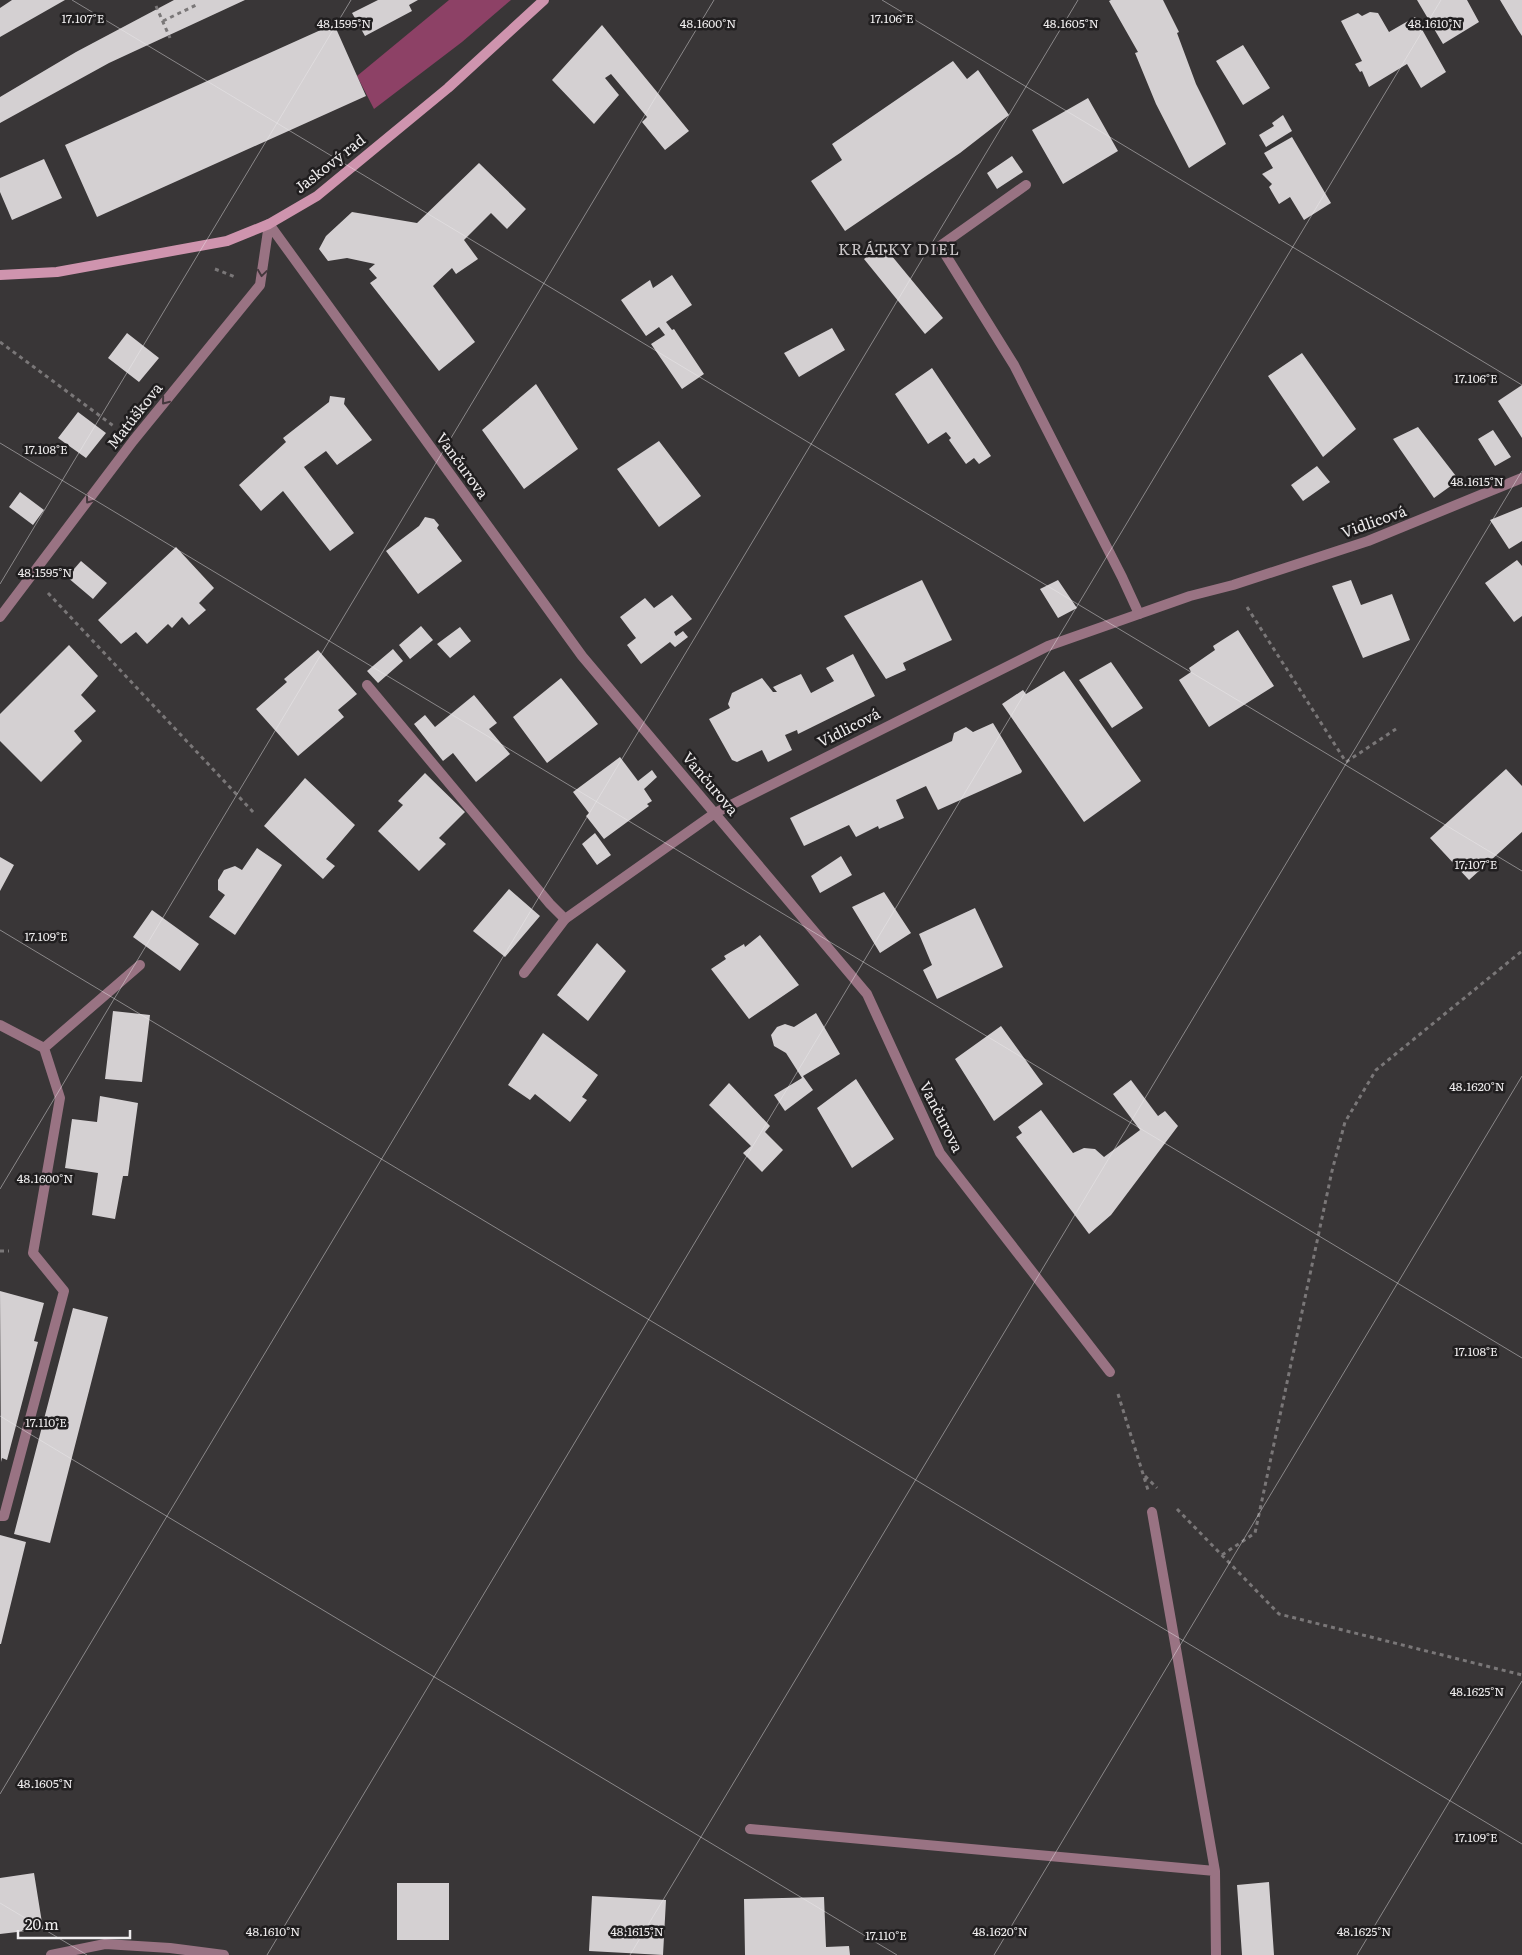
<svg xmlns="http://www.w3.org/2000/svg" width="1522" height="1955" font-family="Literata,serif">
	<rect width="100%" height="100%" fill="#393637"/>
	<path fill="#8d4166" d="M449 0H511L462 42 374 109 357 76Z"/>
	<path fill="#d4d0d2" d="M12 0H65L0 37V8Z
		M174 0H245L109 63 0 123V97L76 52Z
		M378 0H418L409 5 412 11 365 36 352 13Z
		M1111 0H1163L1179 32 1177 33 1196 84 1226 144 1189 168 1156 104 1135 53 1138 52 1109 1Z
		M1417 0H1467L1479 22 1443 44Z
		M1500 0H1522V36L1518 30Z
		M1370 12 1378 13 1389 32 1415 17 1446 72 1421 88 1407 64 1369 87 1362 71 1360 72 1355 64 1362 61 1341 21 1358 13 1362 16Z
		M334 24 366 96 97 217 65 145Z
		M602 25 689 131 665 150 642 122 647 117 611 74 605 78 619 95 594 124 552 80Z
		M1243 45 1270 88 1243 105 1216 61Z
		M953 61 967 79 978 70 1009 115 960 153 845 231 811 181 842 160 832 144Z
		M1088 98 1118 151 1063 184 1032 130Z
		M1283 115 1292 131 1266 147 1259 135 1274 126 1272 123Z
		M1292 137 1331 203 1304 220 1290 197 1279 204 1269 187 1272 184 1262 174 1273 168 1264 153Z
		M1012 156 1023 172 997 189 987 173Z
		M44 159 62 198 12 220 0 192V178Z
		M479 163 526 209 507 229 491 213 464 240 478 259 456 274 452 268 433 286 475 342 439 371 370 283 377 278 369 269 375 264 347 258 328 261 319 249 326 236 352 212 417 223Z
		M882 244 943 318 925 334 864 259Z
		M672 275 692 305 666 322 672 330 674 329 704 374 682 389 651 344 665 335 659 327 646 336 621 300 650 280 653 288Z
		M832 328 845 350 799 377 784 353Z
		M127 333 159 358 139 382 108 358Z
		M1302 353 1356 429 1323 457 1268 376Z
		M932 368 991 456 979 464 974 458 966 464 949 440 951 438 946 432 928 444 895 394Z
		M536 384 578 449 524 489 482 430Z
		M1522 385V438L1498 401Z
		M330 396 345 398 344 404 372 440 337 465 326 451 304 467 354 533 330 551 283 491 261 511 239 485 286 442 283 438 329 402Z
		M78 412 106 433 86 458 58 438Z
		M1418 427 1459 480 1434 498 1393 439Z
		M1493 430 1511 457 1495 466 1478 439Z
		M659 441 701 496 659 527 617 469Z
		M1317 466 1330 482 1303 501 1291 485Z
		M20 492 44 510 33 525 9 507Z
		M1522 507V541L1509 549 1490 520Z
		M425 517 434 519 439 525 437 528 462 561 418 594 386 551 419 526Z
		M176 547 214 588 199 603 206 610 189 625 182 617 172 628 168 624 147 644 136 632 121 644 98 620Z
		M1517 560 1522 566V616L1514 622 1485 583Z
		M81 561 107 583 93 599 67 577Z
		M922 580 952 640 903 663 906 670 886 679 844 616Z
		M1058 580 1077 608 1058 618 1040 589Z
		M1351 580 1361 605 1392 594 1410 640 1363 658 1332 586Z
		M672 595 692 619 674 632 676 636 683 631 688 637 675 647 670 642 641 664 627 645 636 638 620 617 645 598 654 608Z
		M421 626 433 640 410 659 399 645Z
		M460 627 471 641 450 658 437 644Z
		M1238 630 1274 686 1209 727 1179 680 1191 672 1189 668 1215 650 1213 646Z
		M69 645 98 676 81 695 96 711 74 731 82 741 41 782 0 741V714Z
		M393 649 403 661 378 683 367 671Z
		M318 650 357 694 338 710 344 717 298 756 256 709 287 682 284 679Z
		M853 654 875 696 798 734 797 730 785 735 792 750 768 762 762 750 737 762 732 760 709 719 730 708 728 704 732 693 762 678 773 692H777L773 687 801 674 811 693 834 681 826 668Z
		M1111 662 1143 708 1112 728 1079 680Z
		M1064 671 1141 781 1084 822 1002 704 1023 690 1026 694Z
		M561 678 598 724 547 763 513 717Z
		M474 695 497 723 489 729 510 754 476 782 453 753 443 761 414 724 425 715 435 727Z
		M993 723 1022 771 1021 773 938 810 926 786 896 800 904 818 879 829 878 826 856 837 849 825 804 846 790 818 952 741 954 733 966 727 973 732Z
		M620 757 638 781 652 770 657 777 644 789 652 801 647 804 649 806 604 839 586 816 589 813 573 792Z
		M1506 769 1522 786V832L1469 880 1430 838Z
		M425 773 465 812 439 838 446 844 419 871 378 831 403 805 398 801Z
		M305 778 355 825 326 859 335 866 323 879 264 826Z
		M595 833 611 855 597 865 582 844Z
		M257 848 282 865 235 935 209 917 225 895 218 890V880L224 870 235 866 242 870Z
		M841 856 852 875 820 893 811 876Z
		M0 857 14 865 0 891Z
		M509 889 540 916 505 957 473 931Z
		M884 892 911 933 880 953 852 907Z
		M975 908 1003 967 937 999 923 970 932 965 919 934Z
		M152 910 199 944 180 971 133 937Z
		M760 935 799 985 749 1019 711 969 726 959 724 956 744 944 745 947Z
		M597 943 626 971 588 1021 557 995Z
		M113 1011 150 1015 142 1082 105 1079Z
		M816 1013 840 1054 803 1076 813 1090 785 1111 774 1095 802 1078 786 1053 774 1046 771 1035 777 1027 785 1024 794 1027Z
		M1001 1026 1043 1084 994 1121 955 1059Z
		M543 1033 598 1075 582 1097 587 1100 570 1122 535 1094 530 1100 508 1085Z
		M856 1079 894 1139 852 1168 817 1108Z
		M1131 1080 1158 1116 1165 1111 1178 1126 1111 1215 1089 1234 1016 1137 1022 1133 1018 1127 1041 1110 1073 1153 1084 1148 1095 1149 1104 1157 1140 1130 1113 1094Z
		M729 1083 770 1126 765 1132 783 1150 762 1172 743 1153 751 1146 709 1105Z
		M100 1096 138 1103 128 1176H123L115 1219 92 1215 98 1173 65 1168 72 1119 97 1122Z
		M0 1291 44 1303 34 1341 38 1342 7 1460 2 1458 1 1462Z
		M73 1308 108 1317 50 1543 14 1534Z
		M0 1535 26 1542 1 1644H0Z
		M34 1873 43 1929 0 1934V1878Z
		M1269 1882 1274 1955H1242L1237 1885Z
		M397 1883H449V1940H397Z
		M592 1896 666 1900 663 1955 589 1951Z
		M824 1897 826 1947 849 1946 850 1955H745L744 1899Z"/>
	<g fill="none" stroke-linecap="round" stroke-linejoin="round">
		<path stroke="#7a7778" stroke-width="3" stroke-dasharray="4 4" stroke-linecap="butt" d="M156 6 170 38
			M163 21 196 5
			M215 269 235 277
			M0 342 115 427
			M48 593 254 813
			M1247 607 1346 762 1396 729
			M0 1251H9
			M1118 1394 1148 1490
			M1145 1476 1157 1488
			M1177 1509 1279 1614 1522 1675
			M1222 1555 1255 1533 1332 1171 1345 1122 1376 1070 1522 951"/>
		<path stroke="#997383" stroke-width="10" d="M1026 185 940 246 1014 365 1122 577 1139 614
			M367 685 550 904 565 919
			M0 1025 44 1048 60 1098 33 1253 64 1291 4 1516H0
			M44 1048 140 965
			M1152 1512 1215 1871 1216 1955
			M750 1829 1215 1871"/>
		<path stroke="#997383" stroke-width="10" d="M269 224 582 656 867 994 940 1153 1110 1372
			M0 617 133 441 260 285 269 224
			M524 973 565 919 715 813 1048 646 1190 596 1233 585 1368 541 1522 478
			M51 1955 105 1944 170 1948 224 1955"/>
		<path stroke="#cf94ae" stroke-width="10" d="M0 275 57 272 227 241 269 224 317 196 448 88 544 0"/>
	</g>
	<defs><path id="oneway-chevron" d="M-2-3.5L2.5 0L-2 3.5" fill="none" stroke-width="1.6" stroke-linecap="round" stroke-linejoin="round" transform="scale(1.25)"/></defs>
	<g stroke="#44383d">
		<use href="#oneway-chevron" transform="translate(262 273) rotate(98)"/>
		<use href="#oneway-chevron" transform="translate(165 401) rotate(129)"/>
		<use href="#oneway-chevron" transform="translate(89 500) rotate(127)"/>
	</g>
	<path fill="none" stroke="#eeeced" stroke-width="1" stroke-opacity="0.45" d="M72 0 1522 871M882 0 1522 385M0 443 1522 1358M0 584 351 0M0 930 1522 1844M0 1189 714 0M0 1416 897 1955M0 1794 1078 0M0 1903 87 1955M267 1955 1441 0M630 1955 1522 471M994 1955 1522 1076M1357 1955 1522 1681"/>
	<g text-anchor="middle" stroke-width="5" stroke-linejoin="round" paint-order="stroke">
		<g font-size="15" fill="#eeeced" stroke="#201e1f">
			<text transform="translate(330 164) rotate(-38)" y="5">Jaskový rad</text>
			<text transform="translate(135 416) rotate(-52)" y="5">Matúškova</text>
			<text transform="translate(462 466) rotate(54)" y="5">Vančurova</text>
			<text transform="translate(1374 522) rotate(-20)" y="5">Vidlicová</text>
			<text transform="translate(849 728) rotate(-27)" y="5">Vidlicová</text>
			<text transform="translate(710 784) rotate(50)" y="5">Vančurova</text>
			<text transform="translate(941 1117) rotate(63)" y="5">Vančurova</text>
		</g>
		<g font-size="16" letter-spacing="1" fill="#c8c4c6" stroke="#201e1f">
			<text x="899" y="255">KRÁTKY DIEL</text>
		</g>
	</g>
	<g font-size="12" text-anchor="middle" fill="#eeeced" stroke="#201e1f" stroke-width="5" stroke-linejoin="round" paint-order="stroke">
		<text x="83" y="23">17.107°E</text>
		<text x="892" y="23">17.106°E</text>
		<text x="708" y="28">48.1600°N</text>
		<text x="1435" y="28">48.1610°N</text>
		<text x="344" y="28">48.1595°N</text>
		<text x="1071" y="28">48.1605°N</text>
		<text x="1476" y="383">17.106°E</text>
		<text x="46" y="454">17.108°E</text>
		<text x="1477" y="486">48.1615°N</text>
		<text x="45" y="577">48.1595°N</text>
		<text x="1476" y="869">17.107°E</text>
		<text x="46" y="941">17.109°E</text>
		<text x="1477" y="1091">48.1620°N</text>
		<text x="45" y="1183">48.1600°N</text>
		<text x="1476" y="1356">17.108°E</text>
		<text x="46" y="1427">17.110°E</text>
		<text x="1477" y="1696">48.1625°N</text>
		<text x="45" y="1788">48.1605°N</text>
		<text x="1476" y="1842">17.109°E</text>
		<text x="273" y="1936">48.1610°N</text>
		<text x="637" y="1936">48.1615°N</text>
		<text x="1000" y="1936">48.1620°N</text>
		<text x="1364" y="1936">48.1625°N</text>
		<text x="886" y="1940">17.110°E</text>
	</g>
	<path d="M18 1930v8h112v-8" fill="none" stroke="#eeeced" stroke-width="2.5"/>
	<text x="25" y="1930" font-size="15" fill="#eeeced" stroke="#201e1f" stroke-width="4" paint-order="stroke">20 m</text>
</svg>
